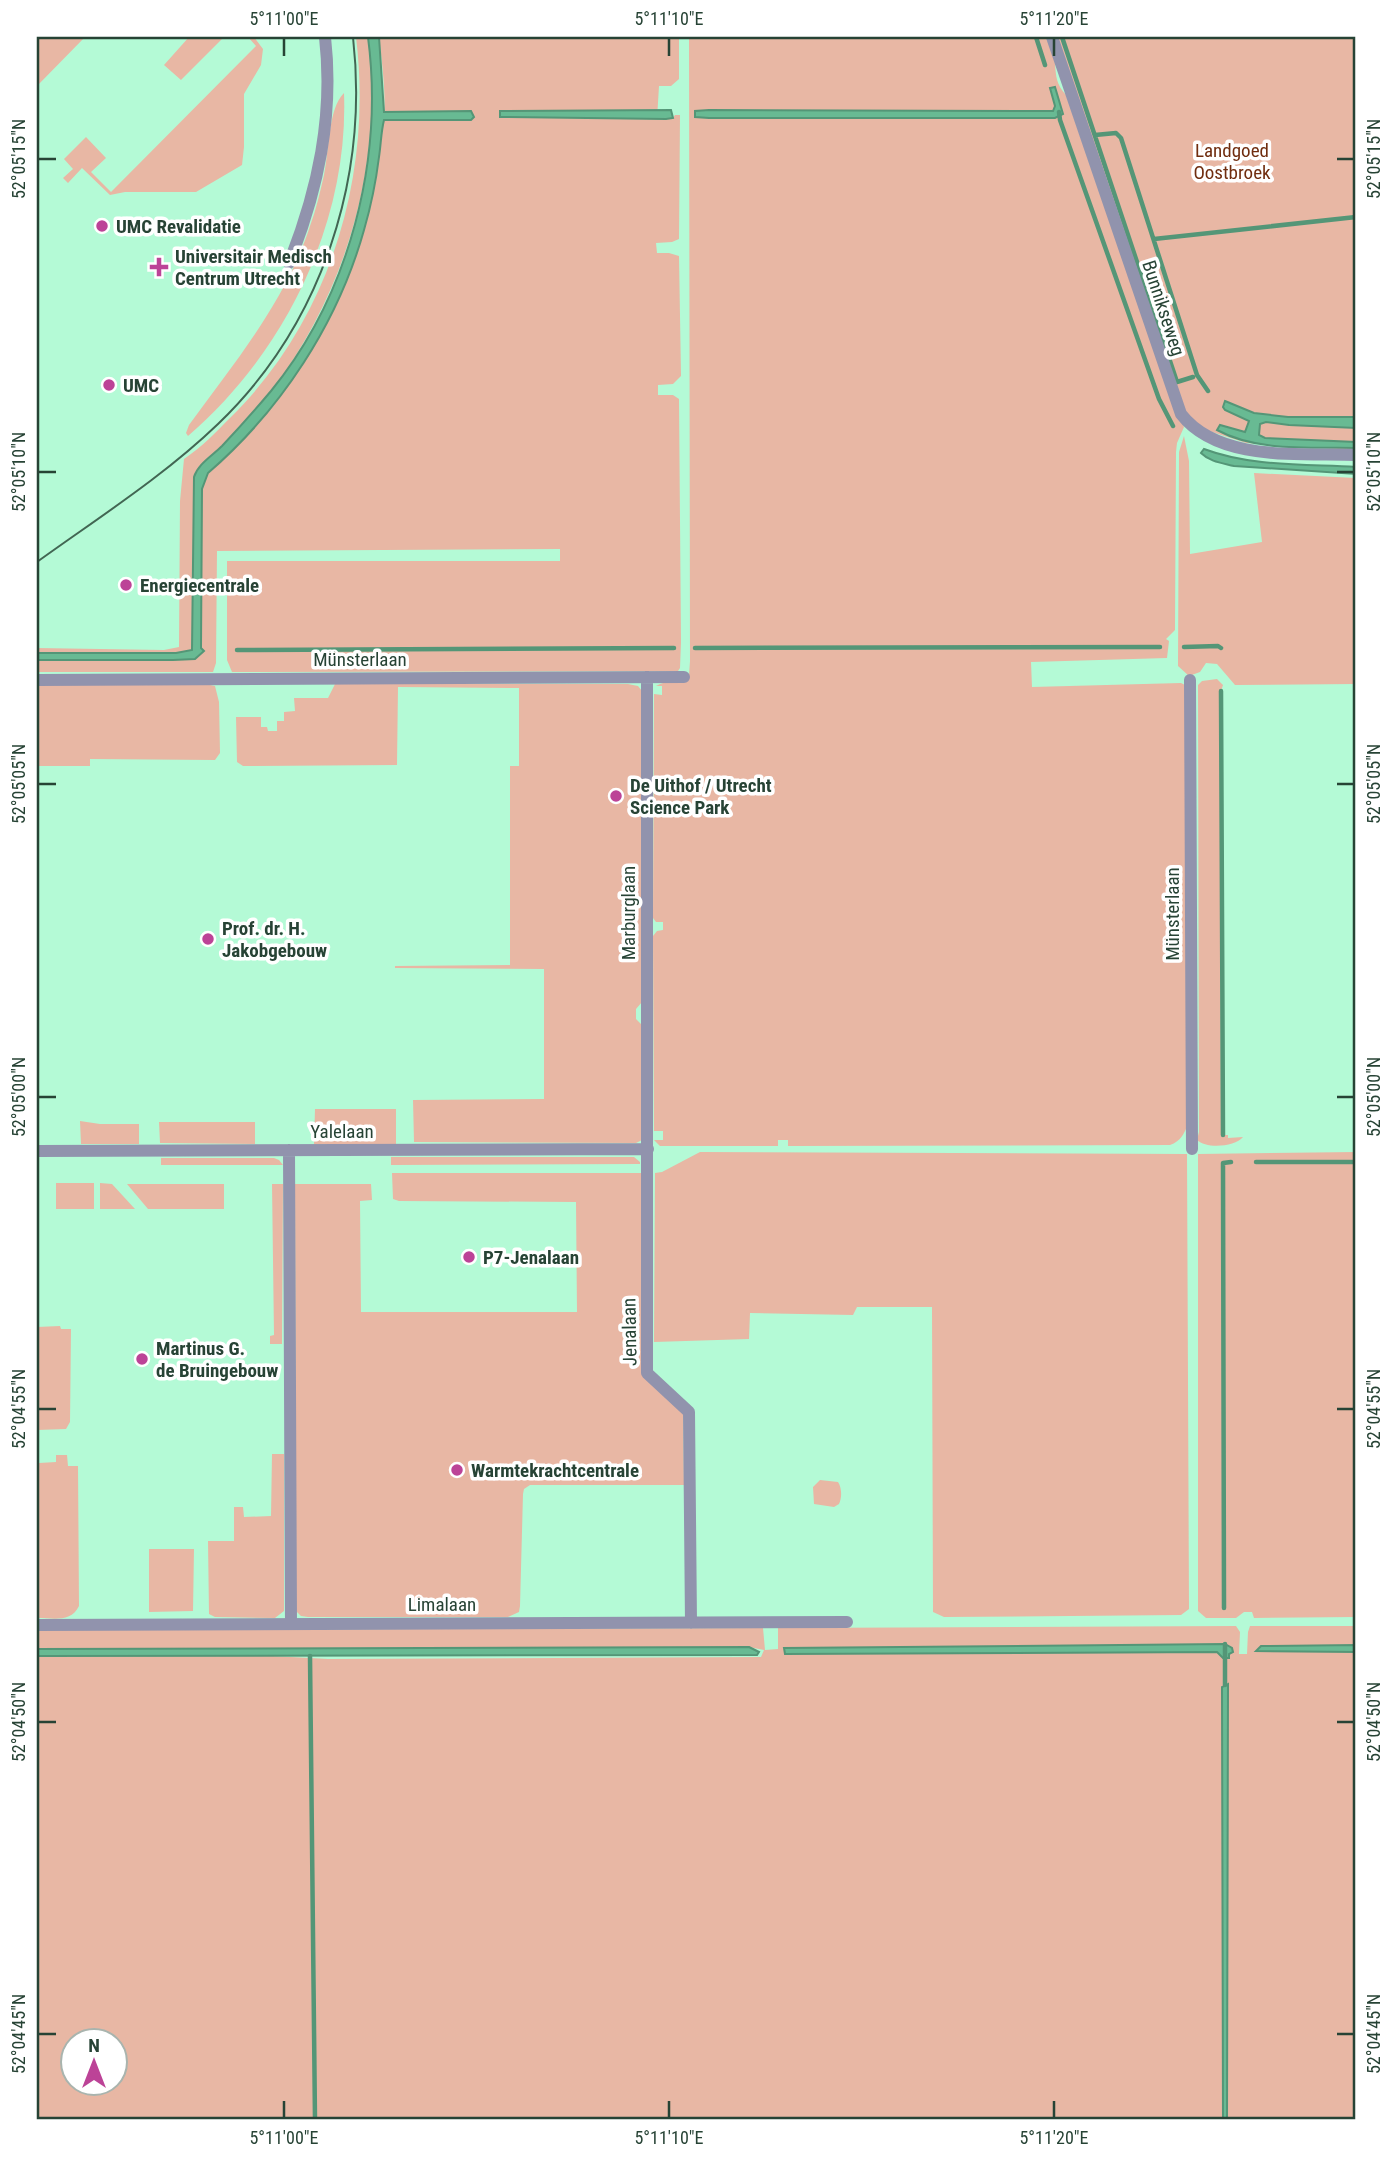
<svg xmlns="http://www.w3.org/2000/svg" width="1393" height="2157" font-family="'Roboto Condensed',sans-serif">
	<rect width="100%" height="100%" fill="#b4fad6"/>
	<path fill="#e8b7a4" fill-rule="evenodd" d="M37 37H85L37 86Z
		M189 37H224L181 80 164 65Z
		M248 37H254L263 49 261 65 244 94V147L242 165 196 192H125L110 195 82 168 68 183 63 178 73 169 64 159 86 137 106 158 91 172 111 192 256 46Z
		M356 37H368C384 162 348 286 274 388 258 409 239 428 221 447 215 453 206 459 201 465 197 471 195 479 193 485V642L201 626 202 608V489L208 473C315 382 370 255 384 117 386 91 382 63 379 37H679V79L671 86H659L657 119 673 118 675 115H680L679 239 672 242 656 243 657 253H669L679 256 681 376 673 384 658 385V395H673L679 399 681 642 680 668 678 671 232 672 227 660V561H560V549L217 551 216 663 213 672H37V648L164 650 179 647 180 501 184 459C202 447 216 432 231 417 331 318 373 174 356 37Z
		M689 37H1046C1049 45 1055 56 1055 64 1056 76 1056 84 1066 95L1171 400 1184 427 1177 443 1176 452 1175 630 1166 639 1169 641 1167 658 1031 662 1032 687 1181 683 1185 685 1188 1125C1183 1135 1181 1141 1170 1145L788 1146V1140H778V1146H660L654 1140H663V1131H654L653 936 657 931 663 930V922H656L653 918 654 694 662 695V686H656L660 684 689 675 690 661Z
		M1056 37H1356V450L1246 443 1203 429 1184 412Z
		M344 93C349 222 285 353 188 436L186 433 189 425C234 363 286 301 310 226 316 210 320 192 324 175 329 153 328 108 344 93Z
		M1184 436 1189 461 1190 554 1262 542 1254 473 1356 478V684L1235 685 1217 664 1206 663 1200 672 1189 676 1178 666 1179 452Z
		M1217 679 1223 685 1220 694 1221 1129 1223 1135H1228V1138L1243 1137C1235 1147 1206 1149 1197 1140L1199 1132 1198 685 1202 681Z
		M335 684H628L638 686 642 691V1002L636 1009V1019L642 1025V1140L636 1143 414 1142 413 1100 544 1099V969L395 968V966L510 965V766H519V688L398 687 397 765 243 766 237 762 236 717H261V727H267L268 731H277V721H284V712L295 711 294 698H328Z
		M37 685H210L215 686 219 702 220 753 215 760 90 759V766H37Z
		M315 1109H396V1144H314Z
		M80 1121 100 1124H139V1144H81Z
		M159 1122H255V1144L160 1143Z
		M700 1152 1187 1154 1189 1609 1181 1615 944 1617 933 1612 932 1307H857L853 1315 750 1313 749 1339 654 1342 655 1173 662 1172Z
		M1356 1152V1617L1254 1618 1252 1612H1244L1236 1618H1206L1198 1611V1154Z
		M391 1157H634L640 1162V1164L391 1165Z
		M161 1158H274L279 1160 283 1165H161Z
		M392 1173H642V1374L683 1414 684 1485H530L524 1489 523 1494 520 1606 519 1612 508 1617H308L301 1616 296 1611 295 1184H371L372 1200 360 1201 361 1312H577L576 1202 399 1201 393 1199Z
		M56 1183H94V1209H56Z
		M100 1183 112 1184 135 1209H100Z
		M127 1184H224V1209H148Z
		M272 1184H283L282 1344H270V1336L274 1335Z
		M60 1326 61 1329H71L70 1422 66 1429 37 1430V1327Z
		M37 1440 39 1463 56 1462V1455H67L68 1466H78L79 1606C71 1623 53 1618 37 1618Z
		M272 1454H284V1611L275 1618 215 1617 209 1614 208 1541H234V1507H243L244 1517 271 1516Z
		M820 1480 838 1482C842 1488 842 1498 839 1504L834 1507 814 1504 813 1487Z
		M194 1549 193 1611 149 1612V1549Z
		M1236 1626 1240 1632 1239 1654H1247L1248 1632 1250 1626H1356V2120H1227V1684L1222 1687 1223 2120H37V1630L763 1628 765 1650 778 1649V1628ZM749 1647 764 1650 761 1657 328 1659 272 1656 296 1648ZM74 2042H116V2084H74Z"/>
	<path fill="#68ba93" stroke="#549677" stroke-width="2" d="M368 37H379L384 112 471 111 474 117 471 120H384C381 132 381 144 379 157 376 181 371 206 364 230 338 323 281 410 208 473L202 489 201 648 204 651 195 659 173 660H37V653H176L192 650 194 477C198 464 212 456 222 446 239 428 255 410 271 391 350 294 384 160 368 37Z
		M1055 87 1063 114 1055 118H709L695 117V111L709 110 1053 111 1055 106 1050 88Z
		M671 110 673 118 666 119 500 117V111Z
		M1225 401 1254 413 1288 417H1356V428L1289 425 1266 422 1260 424 1259 435 1265 438 1356 442V448C1312 447 1257 452 1217 430L1220 425 1245 432 1249 421 1225 410 1223 407Z
		M1204 449C1252 467 1306 464 1356 467V474L1234 466C1222 463 1210 462 1201 453Z
		M1225 1644 1232 1648 1233 1652 1229 1654V1658H1223L1217 1652 785 1654 784 1648Z
		M1356 1645V1652L1256 1651 1261 1646Z
		M749 1647 759 1652 757 1655 37 1656V1649Z
		M1228 1684 1227 2120H1223L1222 1687Z"/>
	<g fill="none" stroke-linecap="round" stroke-linejoin="round">
		<path stroke="#549677" stroke-width="4.5" d="M1036 37 1045 65
			M1062 37 1177 382 1193 377
			M1059 112 1060 120 1159 399 1173 426
			M1095 135 1116 133 1121 138 1197 375 1208 391
			M1154 239 1356 217
			M1184 647 1218 646 1221 648
			M695 648 1160 647
			M237 650 674 648
			M1221 691 1223 1135
			M1256 1162H1356
			M1224 1608 1223 1163 1231 1162
			M310 1656 315 2120
			M1225 1685V1644"/>
		<path stroke="#9193ad" stroke-width="12" d="M1052 37 1181 414C1218 462 1300 453 1356 455
			M289 263C318 190 334 116 325 37
			M647 677V1373L689 1412 691 1623
			M37 680 684 677
			M1190 680 1192 1149
			M289 1150 291 1624
			M37 1151 648 1149
			M37 1625 847 1622"/>
		<path stroke="#426653" stroke-width="2" d="M37 562C98 518 164 476 218 424 322 324 369 179 353 37"/>
	</g>
	<path fill="none" stroke="#274335" stroke-width="2.5" d="M284 38V56M669 38V56M1054 38V56M38 159H56M1337 159H1354M38 472H56M1337 472H1354M38 784H56M1337 784H1354M38 1097H56M1337 1097H1354M38 1409H56M1337 1409H1354M38 1722H56M1337 1722H1354M38 2034H56M1337 2034H1354M284 2101V2118M669 2101V2118M1054 2101V2118"/>
	<g fill="#bc4397" stroke="#fff" stroke-width="2.5">
		<circle cx="102" cy="226" r="7"/>
		<path d="M155.5 256.5h7v7h7v7h-7v7h-7v-7h-7v-7h7z"/>
		<circle cx="109" cy="385" r="7"/>
		<circle cx="126" cy="585" r="7"/>
		<circle cx="616" cy="796" r="7"/>
		<circle cx="208" cy="939" r="7"/>
		<circle cx="469" cy="1257" r="7"/>
		<circle cx="142" cy="1359" r="7"/>
		<circle cx="457" cy="1470" r="7"/>
	</g>
	<g text-anchor="middle" stroke-width="7" stroke-linejoin="round" paint-order="stroke">
		<g font-size="19" fill="#702d0f" stroke="#fff">
			<text x="1232" y="157">Landgoed<tspan x="1232" dy="22">Oostbroek</tspan></text>
		</g>
		<g font-size="19" font-weight="bold" fill="#274335" stroke="#fff" text-anchor="start">
			<text x="116" y="233">UMC Revalidatie</text>
			<text x="175" y="263">Universitair Medisch<tspan x="175" dy="22">Centrum Utrecht</tspan></text>
			<text x="123" y="392">UMC</text>
			<text x="140" y="592">Energiecentrale</text>
			<text x="630" y="792">De Uithof / Utrecht<tspan x="630" dy="22">Science Park</tspan></text>
			<text x="222" y="935">Prof. dr. H.<tspan x="222" dy="22">Jakobgebouw</tspan></text>
			<text x="483" y="1264">P7-Jenalaan</text>
			<text x="156" y="1355">Martinus G.<tspan x="156" dy="22">de Bruingebouw</tspan></text>
			<text x="471" y="1477">Warmtekrachtcentrale</text>
		</g>
		<g font-size="19" fill="#274335" stroke="#fff">
			<text transform="translate(1164 308) rotate(72)" y="7">Bunnikseweg</text>
			<text x="360" y="666">Münsterlaan</text>
			<text transform="translate(628 913) rotate(-90)" y="7">Marburglaan</text>
			<text transform="translate(1172 914) rotate(-90)" y="7">Münsterlaan</text>
			<text x="342" y="1138">Yalelaan</text>
			<text transform="translate(629 1332) rotate(-91)" y="7">Jenalaan</text>
			<text x="442" y="1611">Limalaan</text>
		</g>
	</g>
	<rect width="1393" height="2157" fill="none" stroke="#ffffff" stroke-width="77"/>
	<g transform="translate(94 2062)"><circle r="33" fill="#ffffff" stroke="#a9b4ae" stroke-width="2"/>
	<path d="M0-5L12 26L0 18L-12 26Z" fill="#bc4397"/>
	<text y="-10" font-size="19" font-weight="bold" text-anchor="middle" fill="#274335">N</text>
	</g>
	<rect x="38" y="38" width="1316" height="2080" fill="none" stroke="#274335" stroke-width="2.5"/>
	<g font-size="18" text-anchor="middle" fill="#274335">
		<text x="284" y="25">5°11'00"E</text>
		<text x="669" y="25">5°11'10"E</text>
		<text x="1054" y="25">5°11'20"E</text>
		<text transform="translate(19 159) rotate(-90)" y="6">52°05'15"N</text>
		<text transform="translate(1374 159) rotate(-90)" y="6">52°05'15"N</text>
		<text transform="translate(19 472) rotate(-90)" y="6">52°05'10"N</text>
		<text transform="translate(1374 472) rotate(-90)" y="6">52°05'10"N</text>
		<text transform="translate(19 784) rotate(-90)" y="6">52°05'05"N</text>
		<text transform="translate(1374 784) rotate(-90)" y="6">52°05'05"N</text>
		<text transform="translate(19 1097) rotate(-90)" y="6">52°05'00"N</text>
		<text transform="translate(1374 1097) rotate(-90)" y="6">52°05'00"N</text>
		<text transform="translate(19 1409) rotate(-90)" y="6">52°04'55"N</text>
		<text transform="translate(1374 1409) rotate(-90)" y="6">52°04'55"N</text>
		<text transform="translate(19 1722) rotate(-90)" y="6">52°04'50"N</text>
		<text transform="translate(1374 1722) rotate(-90)" y="6">52°04'50"N</text>
		<text transform="translate(19 2034) rotate(-90)" y="6">52°04'45"N</text>
		<text transform="translate(1374 2034) rotate(-90)" y="6">52°04'45"N</text>
		<text x="284" y="2144">5°11'00"E</text>
		<text x="669" y="2144">5°11'10"E</text>
		<text x="1054" y="2144">5°11'20"E</text>
	</g>
</svg>
